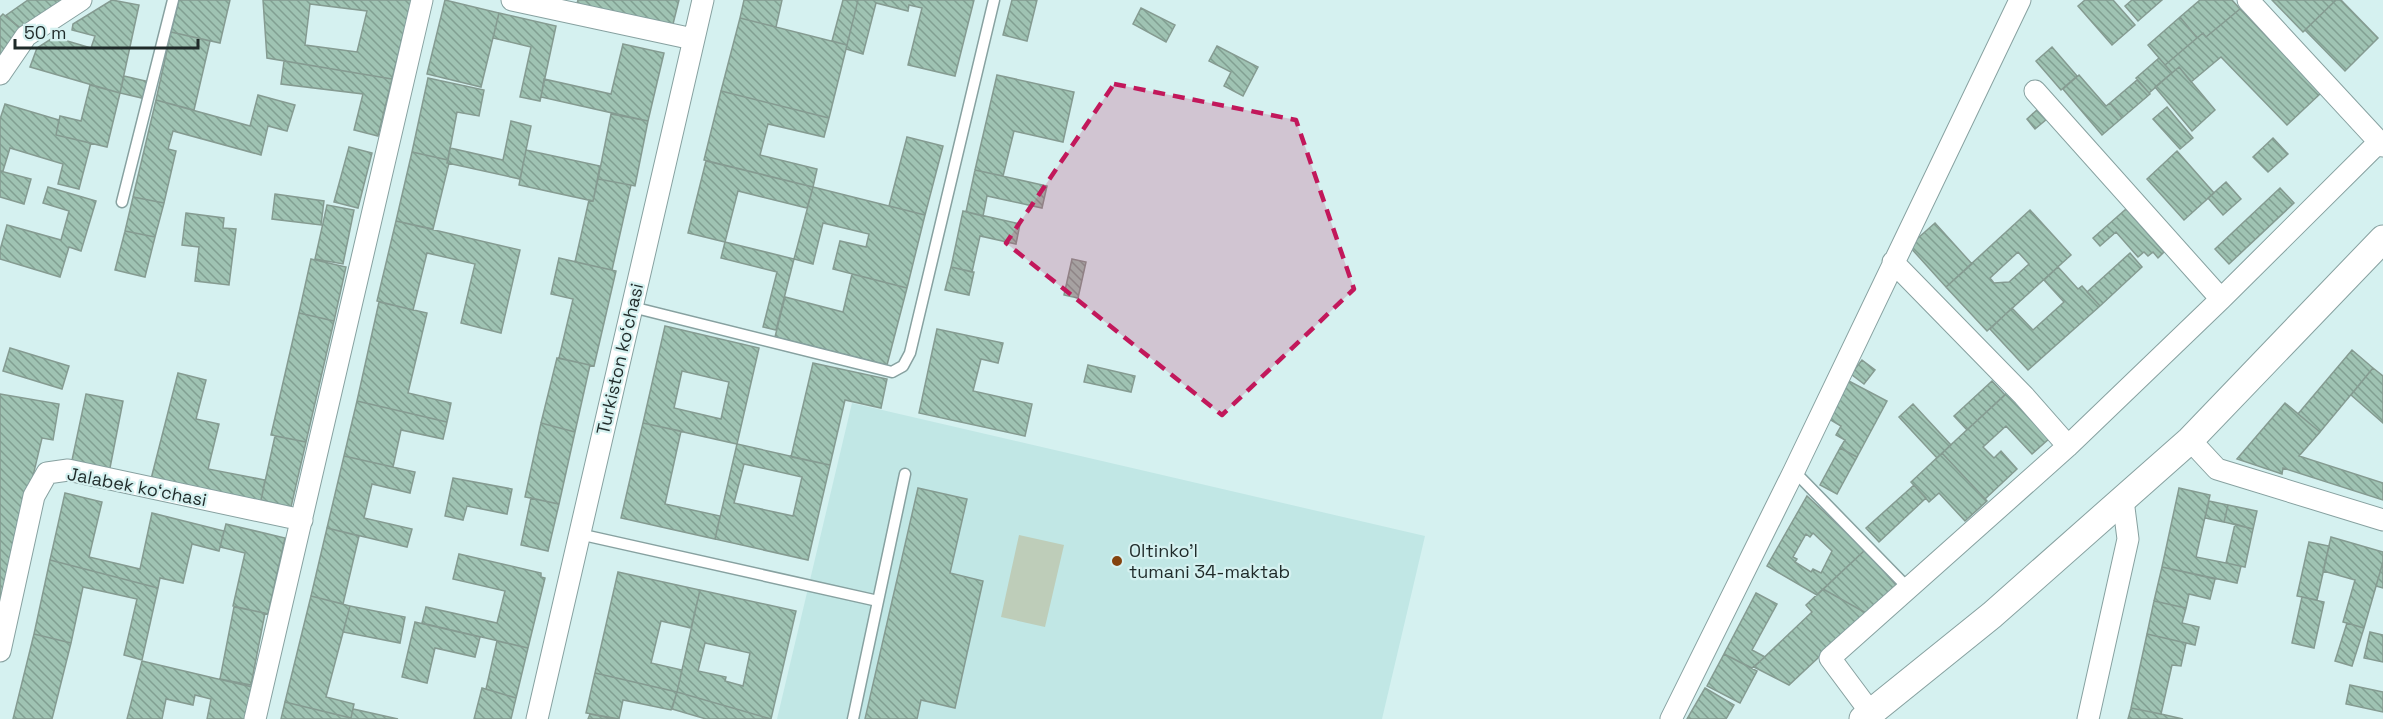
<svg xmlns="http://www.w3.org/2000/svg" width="2383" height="719" font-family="'Space Grotesk',sans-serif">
	<defs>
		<pattern id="building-back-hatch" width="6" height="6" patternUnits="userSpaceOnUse" patternTransform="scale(1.5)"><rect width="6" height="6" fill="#9fc3b3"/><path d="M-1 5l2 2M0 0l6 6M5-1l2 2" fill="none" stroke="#819f92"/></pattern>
	</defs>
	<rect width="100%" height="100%" fill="#d5f1f0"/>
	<path fill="#c1e7e5" d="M852 403 1425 536 1382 719H777Z"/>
	<path fill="#becdb9" d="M1019 535 1064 545 1045 627 1001 617Z"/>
	<path fill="url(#building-back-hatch)" stroke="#859b91" stroke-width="1.5" fill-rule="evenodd" d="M28 0H66L23 30 5 16Z
		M112 0 139 5 120 93 30 67 37 48 54 37 91 48 95 36 72 30 73 24Z
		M179 0H230L220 43 171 32Z
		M263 0H412L392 79 267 58ZM310 4 367 11 357 52 305 45Z
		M445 0 499 13 481 87 427 74Z
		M578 0H679L672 28 576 7Z
		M744 0H782L776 27 740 18Z
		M843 0H858L847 45 832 41Z
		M858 0H974L955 76 908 65 922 8 909 5 908 11 876 3 863 54 846 49Z
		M1012 0H1037L1027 41 1003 35Z
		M2085 0H2113L2135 25 2112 45 2078 6Z
		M2132 0H2162L2138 21 2125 6Z
		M2200 0H2232L2240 9 2206 37 2203 33 2197 38 2180 17Z
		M2272 0H2336L2303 32Z
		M2336 0H2341L2378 38 2345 71 2305 30Z
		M1141 8 1175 25 1166 42 1133 24Z
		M2240 9 2321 93 2287 125 2221 57 2191 82 2179 67 2172 73 2165 65 2203 33 2206 37Z
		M499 13 556 26 540 101 520 97 531 47 493 38Z
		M3 14 23 30 0 58V17Z
		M2180 17 2197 38 2165 65 2148 45Z
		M740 18 847 45 829 118 721 91Z
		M171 32 210 41 194 110 156 100Z
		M623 44 664 53 648 121 541 97 544 79 611 94Z
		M1217 46 1258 67 1243 96 1224 86 1231 72 1209 61Z
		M2052 47 2077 76 2061 90 2036 61Z
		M2159 58 2172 73 2149 93 2136 78Z
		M284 61 392 79 378 136 354 130 363 94 281 84Z
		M2179 67 2215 110 2192 131 2155 87Z
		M997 75 1074 92 1063 142 1014 131 1003 176 975 170Z
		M2079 75 2106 106 2110 103 2122 118 2102 135 2063 89Z
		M124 76 150 82 146 99 120 93Z
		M428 78 484 90 479 116 457 112 448 160 412 152Z
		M2137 80 2150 94 2122 118 2110 103Z
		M90 85 120 93 107 147 56 135 60 116 81 121Z
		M721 91 829 118 824 137 768 124 760 155 817 169 813 187 704 160Z
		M258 95 295 105 287 131 268 126 261 155 173 131 168 149 176 151 164 203 133 197 156 100 250 126Z
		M5 104 59 120 56 135 91 143 79 189 58 184 63 164 10 148 3 171H0V119Z
		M2167 107 2193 138 2180 149 2153 119Z
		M2038 109 2047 119 2035 129 2027 119Z
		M611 114 648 121 635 186 598 179Z
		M511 121 531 126 520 179 447 163 450 148 503 160Z
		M907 137 943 146 925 215 889 206Z
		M2273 138 2288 154 2268 172 2253 157Z
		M349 147 372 153 358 208 334 202Z
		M526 150 600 166 593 201 519 185Z
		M2177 151 2214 193 2184 220 2147 179Z
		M412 152 448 160 447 163H449L433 229 396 221Z
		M706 161 813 187 807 208 738 191 725 242 688 233Z
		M975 170 1047 186 1042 208 987 196 983 216 966 212Z
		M0 171 31 179 24 204 0 197Z
		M598 179 631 185 612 270 575 262 589 200 593 201Z
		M2226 182 2241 199 2223 215 2208 198Z
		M48 187 96 201 81 251 69 247 60 277 0 259V250L7 225 61 240 69 211 43 203Z
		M813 187 925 215 907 288 833 269 840 241 866 247 869 234 823 223 813 264 794 259Z
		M2280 188 2294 203 2229 264 2215 249Z
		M275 194 324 201 321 225 272 219Z
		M133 197 164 203 155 237 125 231Z
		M327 205 354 210 343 264 315 259Z
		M2126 209 2164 252 2158 258 2153 252 2148 256 2144 252 2138 257 2116 232 2100 246 2093 238Z
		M2030 210 2071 255 1987 331 1946 287ZM2018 252 2029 264 2009 282 1994 283 1990 278Z
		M963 211 1020 224 1016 244 980 236 972 272 951 267Z
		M186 213 224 218 223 228 236 229 229 285 195 281 199 247 182 245Z
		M396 221 520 250 501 333 461 323 475 264 427 253 413 310 377 301Z
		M1935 223 1972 264 1946 287 1909 246Z
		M125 231 155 237 145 277 115 270Z
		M725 242 794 259 776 330 763 327 777 272 721 258Z
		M2130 253 2142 267 2100 306 2087 292Z
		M559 258 616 271 594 366 559 358 573 299 551 294Z
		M311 259 346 267 334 321 299 313Z
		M1072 259 1086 262 1078 298 1064 295Z
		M951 267 974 272 969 295 945 290Z
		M2058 267 2078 289 2082 286 2100 306 2028 370 1990 329 2012 308 2033 330 2064 302 2044 280Z
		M852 274 907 288 887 365 775 337 785 297 843 312Z
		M379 302 427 313 408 393 451 403 447 422 357 401Z
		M299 313 334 321 306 442 271 435Z
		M665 326 759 348 737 444 643 423ZM682 371 729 382 721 419 674 408Z
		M937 329 1003 343 998 363 981 359 973 391 1032 404 1025 436 919 413Z
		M10 348 69 366 62 389 3 371Z
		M2352 350 2373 368 2320 432 2298 414Z
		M557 358 590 365 575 432 541 423Z
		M1862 360 1875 370 1864 384 1851 374Z
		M813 363 887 379 881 408 845 400 830 465 791 457Z
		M1088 365 1135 376 1131 392 1084 382Z
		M2373 368 2383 376V423L2351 395Z
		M178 373 206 380 196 419 219 424 208 469 265 480 260 505 150 483Z
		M1845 379 1887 401 1857 457 1840 448 1845 440 1836 435 1841 426 1824 416Z
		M1992 381 2005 395 1967 430 1954 416Z
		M2012 388 2050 438 2032 454 2006 426 1983 447 1994 458 2001 451 2017 469 1985 499 1942 453Z
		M0 394 59 404 53 440 42 438 0 615Z
		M86 394 123 401 109 473 71 465Z
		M357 401 447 422 443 439 401 430 393 467 344 456Z
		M2285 403 2320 432 2299 456 2383 483V500L2283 468 2282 474 2237 459Z
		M1913 404 1951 445 1937 458 1899 417Z
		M541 423 575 432 559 504 525 497Z
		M643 423 681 431 665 504 720 516 715 539 621 518Z
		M275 436 306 442 291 507 261 500Z
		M737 444 830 465 808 560 715 539ZM744 464 802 477 793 516 734 503Z
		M1840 448 1857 457 1837 494 1820 485Z
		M1942 453 1987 501 1965 521 1939 493 1929 502 1911 482Z
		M344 456 415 472 410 493 372 484 364 518 412 529 407 547 327 528Z
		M453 478 512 489 507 514 467 506 463 520 445 516Z
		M1914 485 1926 498 1879 542 1866 528Z
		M918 488 967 499 950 573 983 581 955 708 921 700 917 719H865Z
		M2179 488 2210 495 2196 557 2241 566 2237 583 2162 567Z
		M65 493 102 502 89 557 140 569 152 513 224 531 219 551 192 544 183 583 160 578 158 588 50 560Z
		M1807 496 1865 550 1817 595 1767 566ZM1813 533 1832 551 1821 573 1813 569 1811 572 1795 562 1797 559 1793 557 1806 534 1810 537Z
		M531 498 559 504 548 551 521 545Z
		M2209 501 2228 505 2224 522 2205 518Z
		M2228 505 2257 511 2253 529 2224 522Z
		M226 524 285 538 268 614 233 606 245 553 220 547Z
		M2235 524 2253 529 2245 567 2226 563Z
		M327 528 359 536 343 604 311 596Z
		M2331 537 2383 552V562L2364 628 2343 622 2355 580 2323 571Z
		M2309 542 2329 546 2317 600 2297 596Z
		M1865 550 1903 593 1866 613 1823 589Z
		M459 554 541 573V577L545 578 528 648 422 623 426 607 497 623 505 591 453 579Z
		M50 560 158 588 142 660 124 655 137 599 83 587 71 643 34 634Z
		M2383 562V588L2376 586Z
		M2162 567 2215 579 2210 599 2189 594 2186 608 2154 601Z
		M618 572 700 590 691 628 661 621 651 663 682 670 677 692 595 673Z
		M1823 589 1866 613 1789 685 1754 667 1812 612 1806 605Z
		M700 590 796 611 771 719 677 692ZM705 643 750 653 743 686 725 681 726 677 698 671Z
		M1756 593 1777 604 1752 650 1765 657 1752 668 1724 654Z
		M311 596 350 606 326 697 354 704 351 718 285 702Z
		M2302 597 2324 602 2314 648 2292 643Z
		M2154 601 2186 608 2182 623 2199 627 2195 645 2147 634Z
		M350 606 405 617 400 643 343 632Z
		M234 607 265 613 251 685 220 679Z
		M415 622 480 637 475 657 435 648 427 683 402 677Z
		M2347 623 2364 628 2352 666 2335 661Z
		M2370 632 2383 635V662L2364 658Z
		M34 634 71 643 52 719H13Z
		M2147 634 2186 643 2181 666 2172 665 2161 714 2131 708Z
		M497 641 528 648 516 698 486 689Z
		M1724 654 1757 671 1740 703 1707 686Z
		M142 661 252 687 245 719H207L211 699 195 695 193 705 166 699 162 719H127Z
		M595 673 677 692 671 710 623 700 619 719 586 713Z
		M2350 685 2383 692V712L2346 704Z
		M482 688 516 698 511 719H474Z
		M1705 688 1734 705 1726 719H1687Z
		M677 692 771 719H706L672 709Z
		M285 702 351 718 353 709 398 719H281Z
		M2131 708 2161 714 2183 719H2128Z
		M590 714 614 719H588Z"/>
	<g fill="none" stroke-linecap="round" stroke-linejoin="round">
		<g stroke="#87a1a0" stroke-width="13">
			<path id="service" d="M122 202 173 0
				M632 307 892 372 903 366 910 353 994 0
				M1794 471 1909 589
				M579 534 878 601
				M853 719 905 474"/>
		</g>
		<g stroke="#87a1a0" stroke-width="23">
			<path id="minor" d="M512 0 693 39
				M2248 0 2383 146
				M0 74 26 36 81 0
				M2035 91 2221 299
				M1893 262 2024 396 2068 446 2221 299 2379 142
				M2190 440 2217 469 2383 520
				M0 651 34 496 47 473 68 470 302 520
				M1871 713 1830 658 2068 446
				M255 719 422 0
				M537 719 703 0
				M1671 719 1794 471 2020 0
				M2088 719 2128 539 2123 500"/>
		</g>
		<g stroke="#87a1a0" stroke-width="29">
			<path id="tertiary" d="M1863 719 1992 615 2190 440 2383 239"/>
		</g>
		<use href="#service" stroke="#fff" stroke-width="10"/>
		<use href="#minor" stroke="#fff" stroke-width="21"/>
		<use href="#tertiary" stroke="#fff" stroke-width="27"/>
	</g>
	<path fill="#c2185b" fill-opacity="0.2" stroke="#c2185b" stroke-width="4.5" stroke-dasharray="12 8" stroke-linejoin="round" d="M1114 84 1296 120 1354 289 1222 415 1006 243Z"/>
	<circle fill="#84430e" stroke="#d5f1f0" stroke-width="2" cx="1117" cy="561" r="6"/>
	<g text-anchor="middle" stroke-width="4.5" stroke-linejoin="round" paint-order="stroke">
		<g font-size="18" fill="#1f2a29" stroke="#d5f1f0">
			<text transform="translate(620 359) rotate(-77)" y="6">Turkiston koʻchasi</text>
			<text transform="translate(137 487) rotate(11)" y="6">Jalabek koʻchasi</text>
		</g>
		<g font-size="18" fill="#1f2a29" stroke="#d5f1f0" text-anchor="start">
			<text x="1129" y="557">Oltinko'l<tspan x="1129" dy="21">tumani 34-maktab</tspan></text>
		</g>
	</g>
	<path d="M15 39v9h183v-9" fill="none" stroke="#1f2a29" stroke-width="3"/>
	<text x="24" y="39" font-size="18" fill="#1f2a29" stroke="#d5f1f0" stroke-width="4.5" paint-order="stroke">50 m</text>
</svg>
